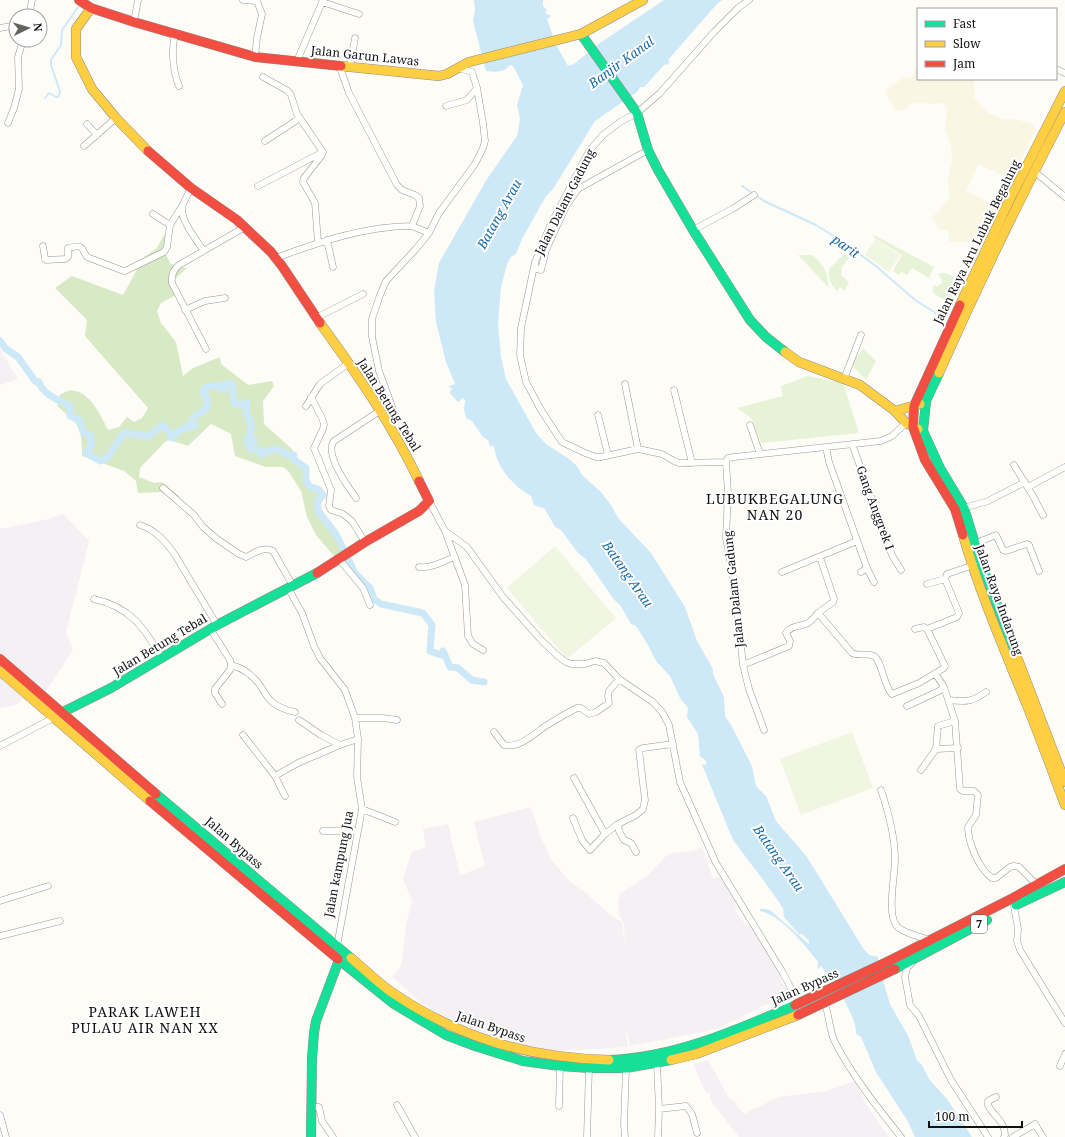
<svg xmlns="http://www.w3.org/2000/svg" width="1065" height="1137" font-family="'Noto Serif',serif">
	<rect width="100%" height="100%" fill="#fdfcf7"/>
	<path fill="#f5f0f3" d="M0 349 18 379 0 385Z
		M63 514 89 541 66 632 73 650 44 694 22 700 15 705 0 708V529L45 520Z
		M531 807 542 840 551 859 568 880 587 894 610 915 622 922 625 946 624 923 619 916 618 903 620 894 648 875 665 857 671 853 693 851 702 847 713 879 722 876 737 903 735 907 737 914 747 926 750 924 752 926 760 942 781 974 780 978 781 982 790 993 717 1029 630 1046 627 1033 626 1034 628 1047 599 1049 547 1051 496 1037 447 1021 423 1004 392 977 402 964 406 924 412 901 403 879 412 852 426 847 423 829 448 824 460 875 485 866 474 822Z
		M708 1060 728 1096 729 1098 737 1103 736 1106 745 1114 754 1108 755 1109 778 1097 827 1091 849 1083 856 1081 866 1104 889 1137H739L711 1101 710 1093H707L703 1087 693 1064Z"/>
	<path fill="#f9f7e4" d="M918 66V79H974V97L987 112 1002 119 1010 118 1034 124 1035 132 1011 180 979 164 966 191 998 207 983 233 968 242H950L948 239 949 231 939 229 932 217 940 210 949 197 948 179 952 161 951 145 945 128 947 113 946 107 942 103 931 104 920 102 913 103 904 110 897 111 890 102 885 90 903 78 911 77Z"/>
	<path fill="#e7f3d7" d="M874 235 934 267 929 278 912 268 907 275 902 272 898 275 893 271 902 255 873 237Z
		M844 254 849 258 842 267 841 275 849 282 844 291 840 287 837 291C831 285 828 278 829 269Z
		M798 255H813C826 269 826 269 829 288Z
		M944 273C951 274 956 278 957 285L949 302 939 297 932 291 934 285 936 287 943 282 938 274Z
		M863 348 876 361 866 380 851 365Z
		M808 376 843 383 859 433 761 443 752 419 737 408 783 396 781 386Z"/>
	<path fill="#d8eac5" d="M170 232 166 255 171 264 187 268 173 281 176 295 161 303 157 311 161 323 176 342 183 376 193 368 220 357 221 364 248 385 272 381 274 386 263 401 264 424 292 449 314 489 322 491 321 509 350 556 339 562 316 535 307 517 301 491 289 472 283 467H266L235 456 231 434 211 424 188 446 169 440 164 443 140 468 139 477 154 483 162 482 179 496V502L161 492 138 493 136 481 124 471 82 456C82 425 79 425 57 406L60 395C62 394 66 391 68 391 88 387 101 416 108 430L119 427 127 417 134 422 142 418 148 408 85 336 87 320 55 288 72 276 123 295 144 257 157 248 164 235Z"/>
	<path fill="#f0f6e1" d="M875 239 900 255 889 272 865 255Z
		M555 546 616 618 567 659 507 588Z
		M852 732 873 788 801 815 780 759Z"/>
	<path fill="#cde8f7" d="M474 0H543V6L547 10 545 13 551 16 547 19 556 45 568 66 574 64 597 45 664 0H722L716 5 668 60 670 62 667 65 665 64 644 87H640L637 92 595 121 553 189 546 196 522 239 516 254 511 257 507 264 501 287 498 323 501 357 506 379 536 433 546 444 569 459 577 466 582 475 601 492 611 505 618 518 651 553 685 607 697 641 713 669V674L724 697 725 716 731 725 752 766 756 786 766 796 776 821 807 857 863 948 869 955 878 957 881 979 885 981 882 984H884L890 1004 908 1036 917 1060 922 1065 929 1079 947 1099 972 1137H915L907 1120 876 1072 861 1037 856 1034C856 1030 856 1025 854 1022 849 1005 832 980 821 966L818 969V962C806 946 780 914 760 911V909H766L771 911 809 944V941L801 933 800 935 784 917 783 908 764 881 733 840 703 767 702 764 706 765V761L700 756 698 734 687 717 688 708 680 698 670 676 656 661 648 645 636 626 631 624 620 605 615 601 586 559 578 553 561 530 555 527 545 509 534 505 531 496C513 486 496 467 494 446H490L488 440 483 437 472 421 466 418 464 410 465 400 462 398 459 402 457 401 450 393 452 388 448 387 455 384 446 362 436 322 434 291 439 263 487 179 517 136 520 119 517 105 523 85 513 66 510 65C504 73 496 72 486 71L473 21 475 10Z"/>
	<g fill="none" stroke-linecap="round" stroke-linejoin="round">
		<path stroke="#cde8f7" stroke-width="2" d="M45 98 49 93 56 97 59 96 60 91 51 65V60L61 45 62 30 79 6
			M742 186 764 201 816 225 845 243 877 267 915 300 942 317"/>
		<path stroke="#cde8f7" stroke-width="7" d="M0 341 6 349 18 357 35 381 39 382C43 395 59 400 70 406V416L80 420 83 432 91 436V446L86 453 100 461 106 459 124 433 143 435 147 437 163 425 171 434 172 438 181 429 194 426 195 424 191 422 193 418 207 408V397L203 394 205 388 220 385 221 389H225L226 384H232L234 403 243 405 245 402 247 403 246 415 251 421V429L247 443 253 439 254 441 250 449H259L261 455C272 449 277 446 287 455H294L293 459 306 468V480L309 486 319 490 323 495 317 502 318 511 336 534 355 573 370 588 374 599 381 604 423 613 432 625 430 651 441 655 443 651 450 667 458 668 472 680 484 682"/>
		<g stroke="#979795" stroke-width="7">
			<path id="street" d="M243 0 257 1 262 14 257 38 255 57
				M749 0 738 8 714 32 660 93 637 113 620 122 603 135 589 151 550 226 535 262 521 328 520 355 526 382 541 410 562 442 585 453 596 457H601L638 449 662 454 674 461 679 463 726 462 728 458 734 457 881 441 892 436 906 423
				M322 2 359 14
				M29 16 32 0
				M134 22 138 0
				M0 28 16 25
				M175 34C171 50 173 72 179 86
				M297 61 323 0
				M350 66 355 38
				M1056 69 1065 73
				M263 77 288 91 291 95 297 114 323 152 322 155 304 178 303 182 315 203 318 242
				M446 106 467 100 477 88
				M8 123 14 108 19 89 18 57 23 40
				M87 124 97 135
				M265 141 300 118
				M84 146 116 118
				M1034 171 1065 197
				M258 186 323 152
				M182 208C181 221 196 239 203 250
				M153 214 170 225 182 206 191 188
				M412 226 429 233
				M693 230 734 208 754 195
				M327 240 333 267
				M43 246 45 259 46 260 65 259 68 257V248C84 245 80 246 87 257L121 270 125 271 164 252 167 247 170 225
				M276 258C319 242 365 226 412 226L420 206 419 198 415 195 402 190 397 185 349 93 339 65
				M535 262 536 269 541 270 546 250 566 206 578 189 648 150
				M185 310 205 301 225 298
				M316 318 363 294
				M206 349 172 283C171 275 173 270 179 265L245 227
				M844 379 861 335
				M625 384 638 449
				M674 390 692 463
				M311 397 322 418 324 424 323 429 314 448 331 490 329 506 331 510 343 514 352 521 365 542
				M306 406 320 384 349 363
				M598 415 608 455
				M389 424 394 417V412L379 371 372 337V319L380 295 386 281 415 250 429 233 439 213 475 164 483 148 485 141 483 123 477 88 472 72 458 68
				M750 425 760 454
				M852 444 892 555 901 570
				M826 447 829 462 867 568 861 572
				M726 462 728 493 726 538 735 588 743 665 749 689 764 730
				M1014 465 1033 496 1043 515
				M1028 487 1065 467
				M163 488 194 515 203 527 217 539 239 554 246 557C255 553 262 546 273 551L293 586
				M356 498C348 487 324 454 334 441L381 410
				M429 501 445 531 465 585 468 636 473 644 483 650
				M964 508 988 501 1025 482
				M140 525C156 530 166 542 175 555L217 625
				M445 531 467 547 503 597 542 641 559 657 566 662 571 664H585L595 661 604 663 619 679 653 702 662 712 669 725 680 782 716 863 783 973 795 996 777 1008
				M974 544 996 535 1003 550 1006 551 1027 544 1029 545 1039 571
				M820 557 834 599 833 602 818 613 852 653C859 657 867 652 874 656 882 661 884 687 892 694L919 683 944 668 945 666 927 629 924 627 915 629
				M339 559 363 588 370 605
				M419 567C431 569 443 561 455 557
				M867 568 874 582
				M782 572 857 541
				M945 579 947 574 974 565
				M927 584 945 579 959 613 957 617 927 629
				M288 588 302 613 314 646 320 658 345 690 355 718 358 739 357 777 362 809 337 946
				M94 599C131 607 144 628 162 658
				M211 630 230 660 231 665 230 670 215 689V693L222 704
				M231 665C243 668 254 676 261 687 264 691 266 696 270 700 276 707 286 710 295 712
				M743 665 789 646 790 641 786 633C791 625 800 627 808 623 812 621 815 616 818 613
				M935 673 944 687 955 721 960 789 963 791H974L978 795 976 815 968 827C968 843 979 869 992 878H996L1010 867 1014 866 1019 867 1036 884
				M949 700C966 702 972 702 986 692
				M907 706 939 691 944 687
				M355 718H383L397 720
				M494 732 504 745C519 749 535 733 547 725 557 719 567 713 577 708H581L589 714 596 712 609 703 608 696 609 691 619 679
				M243 735 275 776 285 796
				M340 745 358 739
				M0 746 55 717
				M936 749 958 748
				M921 770 936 749 938 726 955 721
				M275 776 298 763 340 745 321 735 299 720
				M574 778 605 834 618 824 636 815 643 809 645 800 639 750 643 748 673 744
				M881 790C888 811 895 836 895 859 895 876 887 912 896 925 900 932 921 937 929 940
				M362 809 395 822
				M573 818 582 840 590 850 605 834
				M618 824 619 831 624 840 631 843 636 852
				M323 831H358
				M0 901 48 886
				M1014 906 1018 929 1017 941 1020 950 1065 1023
				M0 936 60 921
				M911 964 907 968 905 977 910 1005 919 1016 951 1080 988 1137
				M795 996 812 988 818 990 820 993
				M824 1001C829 1013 829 1028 834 1040 850 1073 878 1108 901 1137
				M657 1063 659 1109 658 1137
				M1060 1066 1065 1054
				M996 1097 988 1101V1105C993 1116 1005 1121 1005 1135L1004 1137
				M397 1105 415 1137
				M559 1106 560 1066
				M312 1107H319L322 1121 333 1137
				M659 1109 686 1106 692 1114 697 1133
				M0 1115 6 1137
				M587 1137 589 1068
				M625 1137 624 1124 626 1068
				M1013 1137 1035 1124 1043 1137"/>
		</g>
		<g stroke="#8e8d8b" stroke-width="10">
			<path id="fast" d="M581 34 637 113 648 150 658 170 693 230 750 320 766 337 785 352
				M939 373 926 401 923 431 940 468 964 508 981 563 1017 657
				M63 712 111 688 217 625 317 573
				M156 794 351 958
				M1016 905 1065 882
				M338 959 394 1004 446 1035 475 1046 523 1061 560 1066 589 1068H626L671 1060
				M895 969 987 920
				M609 1060C674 1058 737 1030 795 1005
				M311 1137 312 1058 314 1033 316 1021 339 960"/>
		</g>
		<g stroke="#8e8d8b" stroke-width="10">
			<path id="slow" d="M91 8 76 29V57L92 89 116 118 148 151
				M341 66 439 76 447 74 469 62 581 34 643 0
				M960 305 1008 203 1065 91
				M320 323C357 374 392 424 419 481
				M785 352 799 362 860 385 895 411 906 423 918 429
				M939 373C978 285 1020 198 1065 112
				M895 411 920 404
				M963 535C980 594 1005 651 1028 708 1041 740 1053 773 1065 805
				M1017 657 1065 782
				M0 671 150 801
				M351 958C364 969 376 981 390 991 458 1038 528 1058 609 1060
				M671 1060 696 1054 798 1015"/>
		</g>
		<g stroke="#8e8d8b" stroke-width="10">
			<path id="jam" d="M79 0 91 8 134 22 255 57 341 66
				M148 151 191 188 237 220 271 252 282 266 320 323
				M960 305 914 406 913 427 925 460 955 509 963 535
				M317 573 365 542 419 511 429 501 419 481
				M0 659 156 794
				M150 801 338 959
				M891 960 1011 899 1065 869"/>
		</g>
		<use href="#street" stroke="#fffffe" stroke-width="6"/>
		<use href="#fast" stroke="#16e098" stroke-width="9"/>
		<use href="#slow" stroke="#ffcf43" stroke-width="9"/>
		<use href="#jam" stroke="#f24e42" stroke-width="9"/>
		<g stroke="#858482" stroke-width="10" stroke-linecap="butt">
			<path id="jam-bridge" d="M795 1005 891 960
				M798 1015 895 969"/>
		</g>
		<use href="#jam-bridge" stroke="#f24e42" stroke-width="9"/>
	</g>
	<g text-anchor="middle" stroke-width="4" stroke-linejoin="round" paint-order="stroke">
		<rect fill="#fff" stroke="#585858" stroke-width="1" x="971" y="915" width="16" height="18" rx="3"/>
		<g font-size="11" font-weight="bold" fill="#111">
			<text x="979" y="928">7</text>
		</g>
		<g font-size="12" fill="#111" stroke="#fff">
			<text transform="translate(365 56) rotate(6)" y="4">Jalan Garun Lawas</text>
			<text transform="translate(565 202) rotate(-63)" y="4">Jalan Dalam Gadung</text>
			<text transform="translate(977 242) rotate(-64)" y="4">Jalan Raya Aru Lubuk Begalung</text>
			<text transform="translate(389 405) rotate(58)" y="4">Jalan Betung Tebal</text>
			<text transform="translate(875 508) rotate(70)" y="4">Gang Anggrek I</text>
			<text transform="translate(734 589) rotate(-96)" y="4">Jalan Dalam Gadung</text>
			<text transform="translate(999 600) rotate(70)" y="4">Jalan Raya Indarung</text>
			<text transform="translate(160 645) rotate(-31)" y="4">Jalan Betung Tebal</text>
			<text transform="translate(234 843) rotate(41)" y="4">Jalan Bypass</text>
			<text transform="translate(339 864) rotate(-79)" y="4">Jalan kampung Jua</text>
			<text transform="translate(805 987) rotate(-24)" y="4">Jalan Bypass</text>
			<text transform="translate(491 1027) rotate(19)" y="4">Jalan Bypass</text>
		</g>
		<g font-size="13" font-style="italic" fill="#1768a6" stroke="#fff">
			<text transform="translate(621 62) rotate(-36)" y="5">Banjir Kanal</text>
			<text transform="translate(499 214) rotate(-61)" y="5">Batang Arau</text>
			<text transform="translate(846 246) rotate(35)" y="5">parit</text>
			<text transform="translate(628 574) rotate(55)" y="5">Batang Arau</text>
			<text transform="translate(779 858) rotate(55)" y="5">Batang Arau</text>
		</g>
		<g font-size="14" letter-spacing="1" fill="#111" stroke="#fff">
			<text x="775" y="504">LUBUKBEGALUNG<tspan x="775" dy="16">NAN 20</tspan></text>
			<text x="145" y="1017">PARAK LAWEH<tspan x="145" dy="16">PULAU AIR NAN XX</tspan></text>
		</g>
	</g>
	<rect x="917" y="8" width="140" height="72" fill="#ffffff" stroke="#a0a0a0"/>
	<rect x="925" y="21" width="20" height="6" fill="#16e098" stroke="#a0a0a0"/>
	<text x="953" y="28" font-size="12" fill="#111111">Fast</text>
	<rect x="925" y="41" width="20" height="6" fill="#ffcf43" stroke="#a0a0a0"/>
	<text x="953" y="48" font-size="12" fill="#111111">Slow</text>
	<rect x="925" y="61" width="20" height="6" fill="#f24e42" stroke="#a0a0a0"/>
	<text x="953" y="68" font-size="12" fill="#111111">Jam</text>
	<g transform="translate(28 28) rotate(85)"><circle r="19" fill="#ffffff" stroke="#a0a0a0"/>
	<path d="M0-3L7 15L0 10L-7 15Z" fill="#646362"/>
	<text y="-6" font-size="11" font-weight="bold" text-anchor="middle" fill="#111111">N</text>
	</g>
	<path d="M929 1121v6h93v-6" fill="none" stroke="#111111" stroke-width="2"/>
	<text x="935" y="1121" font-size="12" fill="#111111" stroke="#ffffff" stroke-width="3" paint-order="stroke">100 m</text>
</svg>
